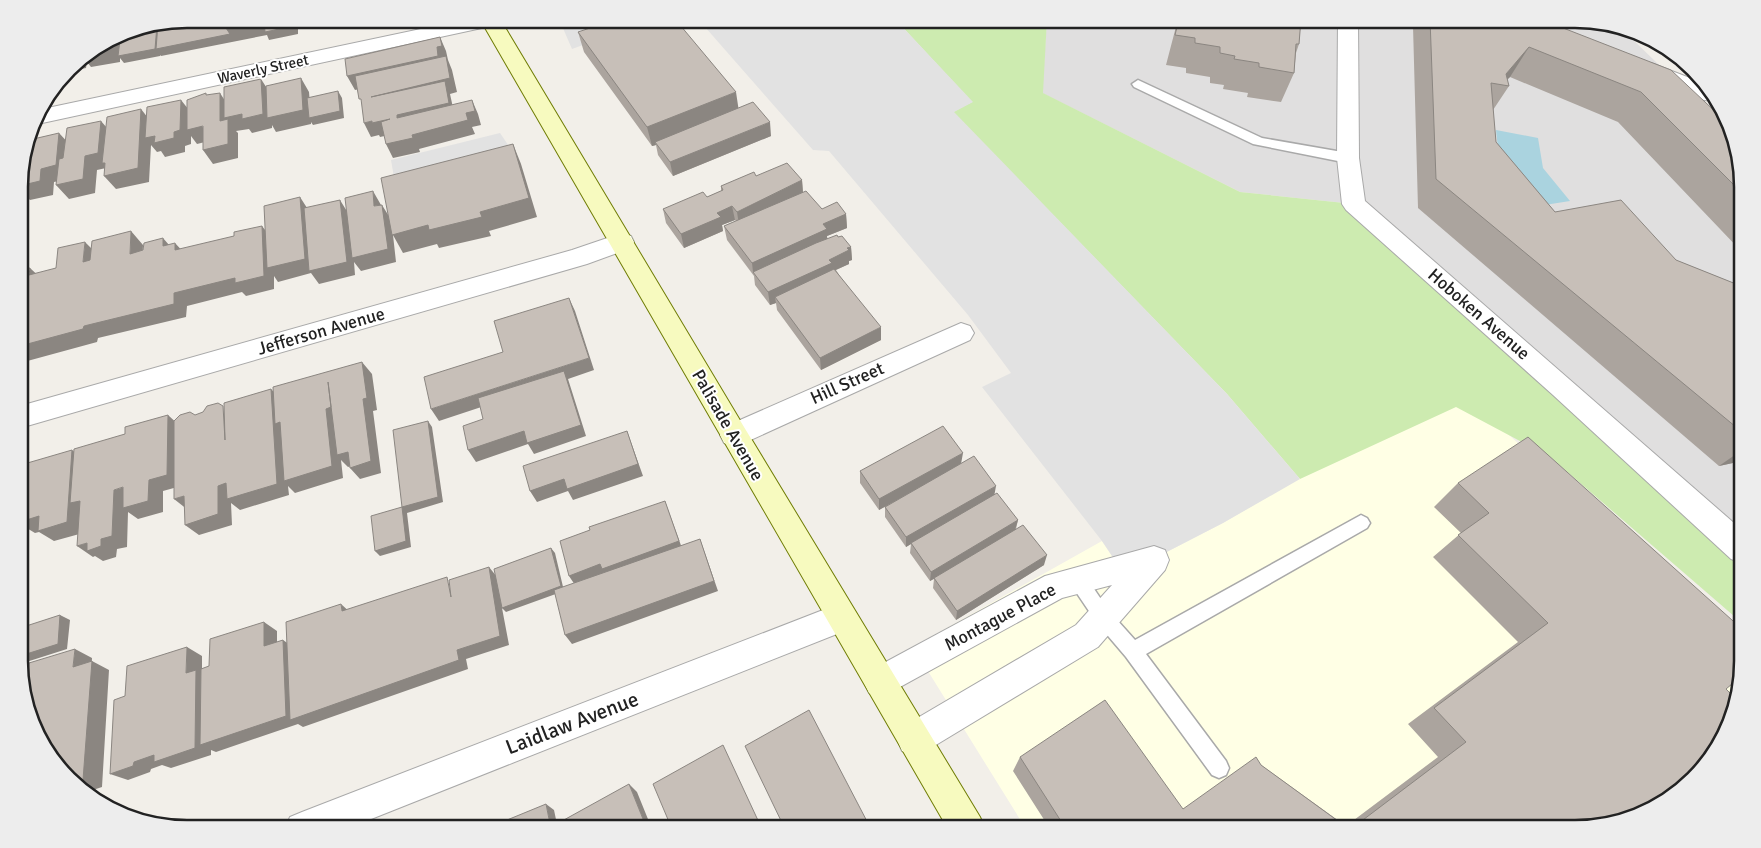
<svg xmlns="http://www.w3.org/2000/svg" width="1761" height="848" font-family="Signika,sans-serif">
	<rect width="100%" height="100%" fill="#f2efe9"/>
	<path fill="#e0dfdf" d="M1047 19H1575L1623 30 1727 131 1741 165 1742 550 1354 204 1240 192 1042 93Z"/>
	<path fill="#ffffe5" d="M1458 385 1509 435 1742 647V662L1725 736 1668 801 1586 829H1026L913 647 1102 541 1124 574 1223 523Z"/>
	<path fill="#cdebb0" d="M895 19H1047L1043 93 1240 192 1354 204 1742 550V623L1550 457 1456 407 1300 479 1227 394 953 112 972 102Z"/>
	<path fill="#e2e2e2" d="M559 19H655L572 49Z
		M698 19H895L973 102 954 112 1227 394 1300 479 1223 523 1124 574 1102 541 982 387 1011 373 968 315 829 151 813 150Z
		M500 133 521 164 396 189 391 160Z"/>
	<path fill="#aad3df" d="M1496 130 1538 138 1543 168 1570 201 1532 207 1500 167Z"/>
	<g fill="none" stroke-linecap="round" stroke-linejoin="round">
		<g stroke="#a9a9a9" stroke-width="3">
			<path id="service" d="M1138 80 1262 138 1348 153 1353 155 1355 158 1353 161 1348 163 1253 144 1134 87 1132 84Z
				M1361 515 1367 518 1370 523 1367 528 1146 654 1226 761 1229 768 1226 775 1219 778 1212 775 1126 657 1097 623 1072 586 1069 580 1072 574 1078 572 1084 574 1109 611 1135 640Z"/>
		</g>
		<g stroke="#a9a9a9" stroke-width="2">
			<path id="minor" d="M468 19 501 20 498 24 491 26 33 125 38 110Z
				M1651 63 1708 85 1715 101 1704 100 1644 75 1641 70 1644 65Z
				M622 233 631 236 634 242 631 248 587 264 20 428V406L572 250Z
				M961 323 970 326 974 333 970 340 744 443 734 447 724 443 720 435 724 427Z
				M1154 546 1165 550 1169 560 1165 570 1098 647 926 751 914 756 902 751 897 739 902 727 1076 625 1112 585 1062 598 880 698 869 693 864 682 869 671 1045 576Z
				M841 603 852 608 857 618 852 628 346 829H285L290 817 302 812Z"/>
		</g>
		<g stroke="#a9a9a9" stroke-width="2">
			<path id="tertiary" d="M1338 19H1358L1359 158 1365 201 1742 530V563L1731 559 1553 395 1346 210 1342 204 1337 158Z"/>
		</g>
		<g stroke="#707d05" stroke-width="2">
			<path id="secondary" d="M480 19H500L744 427 980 817 985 829H948Z"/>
		</g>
		<use href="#service" fill="#fff" fill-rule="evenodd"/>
		<use href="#minor" fill="#fff" fill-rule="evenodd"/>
		<use href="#tertiary" fill="#fff" fill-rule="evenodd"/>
		<use href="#secondary" fill="#f7fabf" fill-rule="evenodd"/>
	</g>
	<path fill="#aba49e" d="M1178 19H1301L1299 44 1296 53 1294 73 1281 102 1247 97 1248 93 1223 89 1224 85 1210 83V77L1186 73V68L1166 65Z
		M1417 19H1540L1741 165V251L1618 122 1510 77 1507 79 1509 86 1493 110 1496 142 1555 212 1741 286 1742 461 1719 466 1418 208 1413 26Z
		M578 32 738 108 771 136 673 176 658 155 656 145 652 146 584 52Z
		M802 180 803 192 822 209 846 214 847 228 827 236V239L838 237 851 247 852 260 849 261V264L836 270 881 340 821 370 777 310 776 303 770 305 755 285 754 276 727 240 724 226 736 221 735 220 722 225 723 231 684 248 666 223 663 209 707 197 721 191V186Z
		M962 463 994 494 1018 520 1016 529 1044 565 956 620 933 588 934 579 930 581 910 553 911 544 906 547 885 517V507L895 501 879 510 860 483V471Z
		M1458 483 1726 689 1586 829H1050L1013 771 1020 757 1183 809 1261 765 1346 826 1438 757 1408 724 1518 642 1433 557 1461 533 1434 507Z"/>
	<path fill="#8b8681" d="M259 19H298V34L269 40 267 35 161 56 160 55V56L124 63 120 58V62L91 67 87 62 86 68 67 72 76 60 122 31 163 23 226 28Z
		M353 19H387L356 25Z
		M440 37 446 51 448 60 452 70 457 92 450 94 455 117 405 129 371 97 445 70 355 90 347 76 437 47Z
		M1529 47 1510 77 1502 85 1506 74Z
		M301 78 309 92 311 117 338 91 342 98 344 118 313 125 311 122V124L276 132 272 125V128L252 133 249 129 236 131 238 133V158L213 164 203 150 220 121V93L229 107 261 79 270 93Z
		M736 92 739 112 655 142 656 145 652 146 647 127Z
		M181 100 213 140 197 144 191 136V144L185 146V152L165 157 161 151 157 152 151 145 149 182 116 189 104 176 106 168 97 170 95 193 69 199 56 185 85 156 101 121 113 135 141 109 152 123 174 132Z
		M472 100 478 114 481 125 472 127 475 134 419 149 420 152 393 158 386 144 466 113Z
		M390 119 398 133 380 137 379 135 371 137 364 123 372 121Z
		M770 122 771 136 673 176 670 162Z
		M59 133 72 147 68 179 54 182 53 195 30 200 19 189V175L41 169Z
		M513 144 521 164 537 217 489 231 491 236 439 248 437 244 403 253 393 235 396 262 361 271 354 262 355 275 319 284 311 273 278 282 274 276V289L246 296 242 292 187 306 186 317 98 338 97 342 20 363V346L84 326 174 293 262 226 272 239 300 197 309 211 340 200 348 213 382 205 390 218 480 212Z
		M802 180 803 194 739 225 737 212Z
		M373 191 381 205 374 206Z
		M732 206 735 220 722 225 723 231 684 248 681 234 717 213Z
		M846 214 847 228 827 236 828 243 753 272 752 263 823 224Z
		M131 231 143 245 142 267 130 254Z
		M163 238 175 252 163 246Z
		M85 242 98 255 96 275 83 262Z
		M175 243 187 256 175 250Z
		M851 247 852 260 849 261V264L775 297 776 303 770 305 768 292 829 260 847 248Z
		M30 268 44 281 29 275Z
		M569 298 575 311 594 370 568 379 586 436 534 454 528 444 476 462 468 450 566 379 439 421 431 409 589 358Z
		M881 327V340L821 370 820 358Z
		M362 362 372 374 377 410 373 411 381 473 360 479 350 468 363 399Z
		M328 382 348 452 358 464 348 467 341 460 343 478 295 493 288 486 289 495 240 510 231 503 232 525 199 535 185 525 218 486 271 389 283 401 326 409Z
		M168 415 181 427V486L163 491V512L138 519 128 512 127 547 117 549 116 557 103 561 95 556 93 557 77 546 101 539 114 490 149 480Z
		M428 421 432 427 443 502 407 513 411 547 380 556 375 551 402 507Z
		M627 431 643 476 573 500 568 491 537 502 530 491Z
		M72 450 87 462 83 533 54 541 39 532 35 533 20 524V522Z
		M1742 450V461L1719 466Z
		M963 453 961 464 879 510V499Z
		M996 486 994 497 911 543V544L906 547V537Z
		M184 496 188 510 174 499Z
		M665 501 683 551 575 585 569 576Z
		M1018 520 1015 530 930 581 931 572Z
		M700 539 718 591 572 644 565 635Z
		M551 548 555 553 564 591 506 612 502 608 509 645 466 659 468 669 303 727 298 724 216 752 211 750V755L171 768 162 765 151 769 150 772 128 780 110 774 134 762 186 673 187 647 202 656V672L283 640 296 649 457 650 489 567 497 577Z
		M1047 555 1044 565 956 620 957 611Z
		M341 604 352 614 342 611Z
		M60 615 70 620 67 649 20 664V656Z
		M264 622 277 631V655L264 646Z
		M75 649 92 658 91 675 73 667Z
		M92 661 109 670 102 787 87 792 76 783Z
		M629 784 637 792 652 829H647Z
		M546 804 554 810 558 829H551Z"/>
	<path fill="#c7bfb8" stroke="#8b8681" d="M186 19H226V28L230 34 156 49 158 24Z
		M226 19H259V21L226 28Z
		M264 19H294V26L265 32Z
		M617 19H675L736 92 647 127 578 32Z
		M1179 19H1301L1299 44H1296L1294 73 1259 67V63L1234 59 1235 56 1220 53V47L1195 43V38L1175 35Z
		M1430 19H1540L1671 70 1722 118 1741 165V192L1641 92 1529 47 1506 74 1509 86 1491 83 1496 142 1555 212 1621 200 1676 260 1741 286 1742 432 1436 179Z
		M157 25 155 49 118 56 121 32Z
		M440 37 442 46 437 47 438 56 347 76 345 59Z
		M110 39 109 48 91 51Z
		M446 56 450 78 371 97 445 81 449 103 397 115V118L472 100 475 111 466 113 468 120 412 135 413 138 386 144 381 122 390 119 372 123V121L364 123 361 99H359L355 76Z
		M301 78 303 110 267 118 266 86Z
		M261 79 263 114 242 119V114L224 118V87Z
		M338 91 340 111 309 118 307 98Z
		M206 93V95L220 93V121L228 119V144L203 150V126L187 130V100Z
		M181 100 180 130 174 132V138L154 143 155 136 145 138 147 107Z
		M753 102 770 122 670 162 655 142Z
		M141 109 138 168 104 176 105 163H102L107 117Z
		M101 121 98 153 85 156 83 179 56 185 59 159 63 158 67 128Z
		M59 133 56 165 41 169 40 181 19 186V175L29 140Z
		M513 144 529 198 480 212 482 217 429 230 428 225 392 235 381 178Z
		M787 163 802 180 737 212 732 206 717 213 721 217 681 234 663 209 703 192 707 197 723 190 721 186 754 172 756 176Z
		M373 191 374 206 382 205 388 249 352 258 345 198Z
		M806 191 822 209 837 202 846 214 823 224 827 229 752 263 724 226Z
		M300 197 305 259 267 268 264 206Z
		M340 200 347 262 309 271 304 208Z
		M262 226 264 276 235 283V278L174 293V304L84 326 83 329 20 346 19 270 30 268 29 275 56 268 58 248 85 242 83 262 90 260 92 241 131 231 130 254 143 250 144 243 163 238V246L175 243V250L234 236V232Z
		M837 235 838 237 842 236 851 247 847 248 849 250 829 260 832 263 768 292 753 272 816 243Z
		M834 269 881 327 820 358 775 297Z
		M569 298 589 358 431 409 424 377 503 352 494 321Z
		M362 362 367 398 363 399 371 461 350 468 348 452 337 455 328 382 331 407 326 409 332 466 284 481 280 422 275 424 273 387Z
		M564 371 581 425 527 443 524 431 468 450 463 426 483 419 478 398Z
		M271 389 277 484 227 499 226 483 218 486V514L185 525 184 496 174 499V421L180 415 190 412 195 415 203 412 207 406 218 403 223 406 225 440 224 403Z
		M168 415 167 475 149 480 148 501 123 508V487L114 490 112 536 101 539V546L87 551V543L77 546 80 501 70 503 74 449 125 434V427Z
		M428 421 438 497 402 507 393 430Z
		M943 426 963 453 879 499 860 471Z
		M627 431 638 464 567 489 564 479 530 491 523 466Z
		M1528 437 1742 629V662L1738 679 1726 689 1734 697 1725 736 1668 801 1586 829H1351L1466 742 1434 708 1548 623 1458 535 1489 513 1458 483Z
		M72 450 67 522 38 531 39 516 20 522V502L24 464Z
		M974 456 996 486 906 537 885 507Z
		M997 493 1018 520 931 572 911 543Z
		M665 501 679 541 602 569 600 564 569 576 560 541 590 530 589 527Z
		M402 507 406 541 375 551 371 516Z
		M1023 525 1047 555 957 611 934 578Z
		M700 539 714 581 565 635 554 590Z
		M551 548 561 586 502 608 494 569Z
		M489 567 500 636 457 650 459 660 290 720 286 622 341 604 342 611 447 577 451 597 449 580Z
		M60 615 58 644 20 656V628Z
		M264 622V646L283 640 286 716 200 745 201 669 209 666 210 639Z
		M187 647 186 673 196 670 195 748 154 762V755L134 762 133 766 110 774 114 700 125 696 127 666Z
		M75 649 73 667 92 661 83 780 76 783 53 764 25 697 29 663Z
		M1105 700 1183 809 1256 757 1261 765 1349 829H1066L1020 757Z
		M809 710 871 829H785L745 746Z
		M723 745 762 829H672L653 784Z
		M629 784 647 829H564L562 821Z
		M546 804 551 829H491L490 827Z"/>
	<g text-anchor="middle" stroke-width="4" stroke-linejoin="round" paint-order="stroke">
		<g font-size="15" fill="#222" stroke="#fff">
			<text transform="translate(263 69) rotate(-12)" y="5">Waverly Street</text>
		</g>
		<g font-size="18" fill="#222" stroke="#fff">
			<text transform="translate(1479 314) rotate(41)" y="6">Hoboken Avenue</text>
			<text transform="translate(321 331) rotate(-16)" y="6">Jefferson Avenue</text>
			<text transform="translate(847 383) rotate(-24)" y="6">Hill Street</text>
			<text transform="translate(728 425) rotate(60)" y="6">Palisade Avenue</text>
			<text transform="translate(1000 617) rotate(-28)" y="6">Montague Place</text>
		</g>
		<g font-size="21" fill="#222" stroke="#fff">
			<text transform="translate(572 723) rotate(-21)" y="7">Laidlaw Avenue</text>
		</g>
	</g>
	<path d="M0 0H1761V848H0ZM187 28H1575A159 159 0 0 1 1734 187V661A159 159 0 0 1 1575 820H187A159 159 0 0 1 28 661V187A159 159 0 0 1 187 28Z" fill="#ededed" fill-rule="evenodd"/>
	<path fill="none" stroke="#222" stroke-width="2.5" d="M187 28H1575A159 159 0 0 1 1734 187V661A159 159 0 0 1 1575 820H187A159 159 0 0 1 28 661V187A159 159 0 0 1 187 28Z"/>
</svg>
